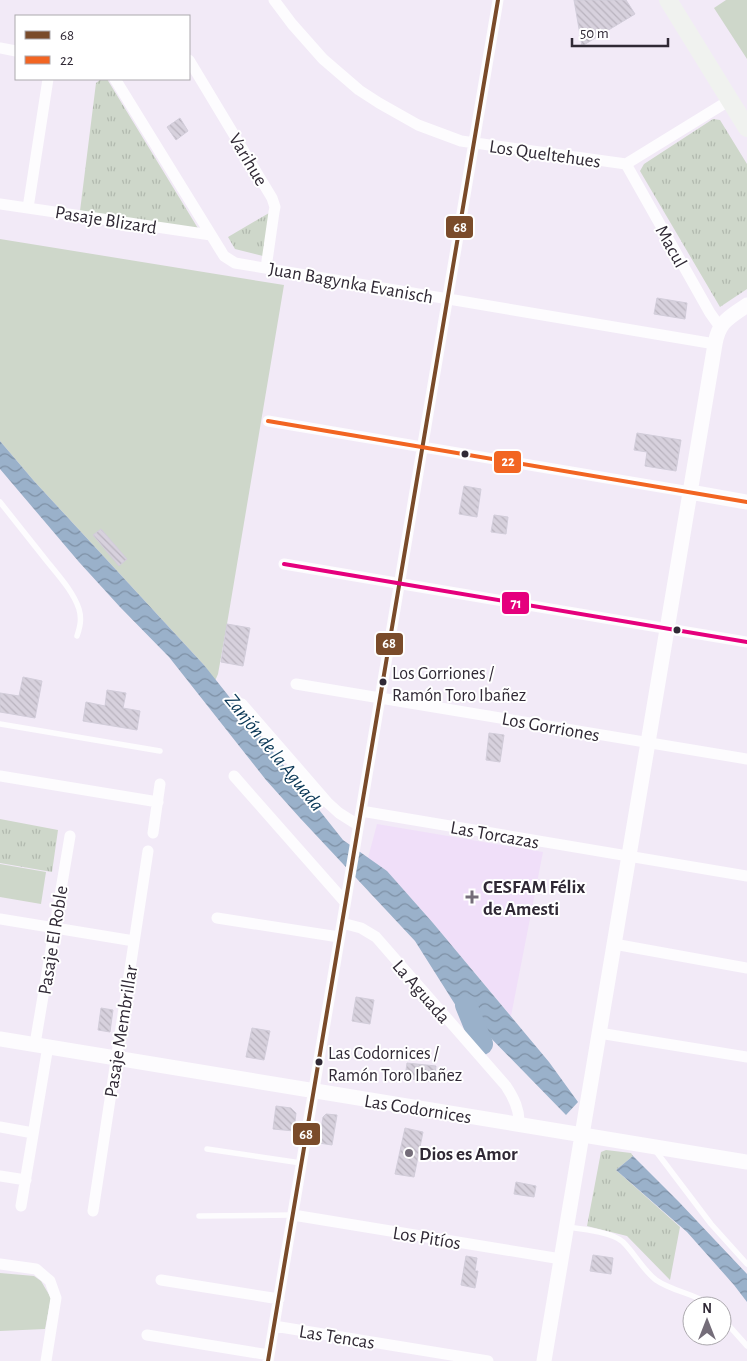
<svg xmlns="http://www.w3.org/2000/svg" width="747" height="1361" font-family="'Alegreya Sans',sans-serif">
	<defs>
		<pattern id="park-tufts" width="24" height="20" patternUnits="userSpaceOnUse" patternTransform="scale(1.25)"><rect width="24" height="20" fill="#ced7ca"/><path d="M3 7l-1-3M5 7V3M7 7l1-3M15 17l-1-3M17 17v-4M19 17l1-3" fill="none" stroke="#b1b9ae"/></pattern>
		<pattern id="water-waves" width="16" height="10" patternUnits="userSpaceOnUse" patternTransform="scale(1.25)"><rect width="16" height="10" fill="#9ab1ca"/><path d="M0 5q4-4 8 0t8 0" fill="none" stroke="#7e90a5"/></pattern>
		<pattern id="building-back-hatch" width="6" height="6" patternUnits="userSpaceOnUse" patternTransform="scale(1.25)"><rect width="6" height="6" fill="#d7d1dd"/><path d="M-1 5l2 2M0 0l6 6M5-1l2 2" fill="none" stroke="#b9b3be"/></pattern>
	</defs>
	<rect width="100%" height="100%" fill="#f2eaf7"/>
	<path fill="#f0dff9" d="M377 824 543 852 511 1016 433 923 387 871 368 858Z"/>
	<path fill="#ced7ca" d="M726 0H747V59L714 8Z
		M0 239 284 285 227 624 218 674 215 681 204 665 34 481 0 441Z
		M0 864 46 872 41 904 0 897Z
		M0 1273 34 1276 41 1281 51 1298 45 1329 0 1331Z"/>
	<path fill="url(#park-tufts)" d="M101 79H107L199 230 80 211 96 83Z
		M713 119 720 120 747 164V289L720 307 640 171 644 164Z
		M269 213 263 256 235 249 228 237Z
		M0 819 58 830 52 872 0 863Z
		M606 1150 631 1153 633 1156 616 1170 680 1227 670 1280 627 1236 587 1226 601 1152Z"/>
	<path fill="url(#water-waves)" d="M0 441 34 481 204 665 343 840 387 871 433 923 549 1062 578 1102 566 1115 483 1030 475 1036 415 941 300 818 266 780 169 657 120 607 79 562 0 469Z
		M633 1156 679 1202 747 1274V1302L734 1285 687 1232 616 1170Z"/>
	<g fill="none" stroke-linecap="round" stroke-linejoin="round">
		<path stroke="#9ab1ca" stroke-width="22" d="M466 1005 482 1044"/>
	</g>
	<path fill="url(#building-back-hatch)" stroke="#d2cdda" d="M574 0H626L635 14 582 46Z
		M180 118 188 131 176 140 167 127Z
		M657 298 687 303 685 319 654 314Z
		M637 433 681 440 676 471 645 466 647 452 634 450Z
		M464 486 481 489 477 517 459 514Z
		M494 515 508 517 506 534 491 532Z
		M101 529 127 559 119 566 93 535Z
		M227 624 250 628 243 666 221 662Z
		M23 677 42 681 35 718 0 712V693L19 696Z
		M107 690 126 693 123 708 140 711 137 730 83 721 86 702 105 706Z
		M489 733 504 735 500 762 486 760Z
		M356 997 374 1000 370 1024 352 1021Z
		M101 1008 113 1010 110 1032 98 1030Z
		M252 1028 270 1031 264 1060 246 1057Z
		M407 1063 436 1066 434 1082 405 1078Z
		M276 1106 291 1108 296 1113 294 1131 273 1129Z
		M326 1114 337 1115 332 1145 319 1143 323 1117Z
		M405 1128 423 1132 414 1177 395 1174Z
		M516 1182 536 1186 534 1197 514 1194Z
		M593 1255 613 1258 611 1274 590 1271Z
		M466 1256 477 1258 475 1271H478L475 1288 461 1285Z"/>
	<g fill="none" stroke-linecap="round" stroke-linejoin="round">
		<path stroke="#fdfcfe" stroke-width="5.5" d="M0 502C15 521 31 541 46 560 58 575 73 591 79 609 82 619 80 627 77 636
			M0 724 160 751
			M207 1149 301 1163
			M655 1150 711 1224 747 1264
			M199 1216 293 1215
			M567 1227C582 1229 612 1232 623 1242 635 1254 643 1270 656 1280 673 1292 695 1293 712 1306
			M722 1318 747 1346"/>
		<path stroke="#fdfcfe" stroke-width="11" d="M274 0 292 24 323 59 359 90 379 103 418 125 461 141 626 164 730 100
			M0 48 16 51
			M189 60 272 198 275 207 274 212 266 268
			M115 79 221 251 224 256 235 263 715 344
			M626 164 710 313 720 327
			M0 204 211 235
			M28 208 48 79
			M268 421 690 492
			M284 564 747 642
			M296 684 747 759
			M242 704 328 803 339 813 358 825
			M0 776 158 802
			M234 776 345 902
			M361 811 747 876
			M153 833 160 784
			M217 918 339 937
			M0 919 134 941
			M342 923 361 928 376 937 506 1086C514 1098 520 1110 519 1125
			M614 944 747 968
			M599 1033 747 1057
			M35 1044 70 836
			M0 1127 33 1133
			M0 1176 26 1180
			M21 1206 48 1046
			M93 1211 148 851
			M293 1215 561 1259
			M0 1264 36 1269 50 1281 56 1298 46 1361
			M161 1280 279 1299
			M274 1326 488 1361
			M147 1335 269 1355
			M268 1361 498 0"/>
		<path stroke="#fdfcfe" stroke-width="15" d="M690 492 747 502
			M0 1039 747 1162
			M544 1361 715 344C719 321 729 318 747 305"/>
		<path stroke="#f0f2ef" stroke-width="18" d="M668 0 747 128"/>
		<g stroke="#fff" stroke-width="8">
			<path id="bus-1" d="M268 1361 498 0"/>
		</g>
		<g stroke="#fff" stroke-width="8">
			<path id="bus-2" d="M268 421 747 502"/>
		</g>
		<g stroke="#fff" stroke-width="8">
			<path id="bus-3" d="M284 564 747 642"/>
		</g>
		<use href="#bus-1" stroke="#7a4b2a" stroke-width="4"/>
		<use href="#bus-2" stroke="#f26522" stroke-width="4"/>
		<use href="#bus-3" stroke="#e5007d" stroke-width="4"/>
	</g>
	<g fill="#302935" stroke="#fff" stroke-width="2">
		<circle cx="465" cy="454" r="4.5"/>
		<circle cx="677" cy="630" r="4.5"/>
		<circle cx="383" cy="682" r="4.5"/>
		<circle cx="319" cy="1062" r="4.5"/>
	</g>
	<g fill="#746d79" stroke="#fff" stroke-width="2">
		<path d="M469.5 889.5h5v5h5v5h-5v5h-5v-5h-5v-5h5z"/>
		<circle cx="409" cy="1153" r="5"/>
	</g>
	<g text-anchor="middle" stroke-width="4" stroke-linejoin="round" paint-order="stroke">
		<g font-size="18" fill="#302935" stroke="#fff" text-anchor="start">
			<text x="392" y="679">Los Gorriones /<tspan x="392" dy="22">Ramón Toro Ibañez</tspan></text>
			<text x="328" y="1059">Las Codornices /<tspan x="328" dy="22">Ramón Toro Ibañez</tspan></text>
		</g>
		<g font-size="19" fill="#302935" stroke="#fff">
			<text transform="translate(545 153) rotate(8)" y="7">Los Queltehues</text>
			<text transform="translate(249 159) rotate(59)" y="7">Varihue</text>
			<text transform="translate(106 219) rotate(9)" y="7">Pasaje Blizard</text>
			<text transform="translate(672 246) rotate(61)" y="7">Macul</text>
			<text transform="translate(351 282) rotate(10)" y="7">Juan Bagynka Evanisch</text>
			<text transform="translate(551 726) rotate(10)" y="7">Los Gorriones</text>
			<text transform="translate(495 834) rotate(10)" y="7">Las Torcazas</text>
			<text transform="translate(52 940) rotate(-81)" y="7">Pasaje El Roble</text>
			<text transform="translate(422 991) rotate(49)" y="7">La Aguada</text>
			<text transform="translate(120 1031) rotate(-81)" y="7">Pasaje Membrillar</text>
			<text transform="translate(418 1108) rotate(9)" y="7">Las Codornices</text>
			<text transform="translate(427 1237) rotate(9)" y="7">Los Pitíos</text>
			<text transform="translate(337 1336) rotate(9)" y="7">Las Tencas</text>
		</g>
		<g font-size="19" font-weight="bold" fill="#302935" stroke="#fff" text-anchor="start">
			<text x="483" y="893">CESFAM Félix<tspan x="483" dy="22">de Amesti</tspan></text>
			<text x="419" y="1160">Dios es Amor</text>
		</g>
		<g font-size="20" font-style="italic" fill="#0a3756" stroke="#fff">
			<text transform="translate(275 752) rotate(51)" y="7">Zanjón de la Aguada</text>
		</g>
	</g>
	<g stroke="#fff" stroke-width="2">
		<rect x="445" y="215" width="29" height="24" rx="5" fill="#7a4b2a"/>
		<rect x="493" y="450" width="29" height="24" rx="5" fill="#f26522"/>
		<rect x="501" y="591" width="29" height="24" rx="5" fill="#e5007d"/>
		<rect x="375" y="632" width="29" height="24" rx="5" fill="#7a4b2a"/>
		<rect x="292" y="1122" width="29" height="24" rx="5" fill="#7a4b2a"/>
	</g>
	<g font-size="14" text-anchor="middle" font-weight="bold" fill="#fff">
		<text x="460" y="232">68</text>
		<text x="508" y="466">22</text>
		<text x="516" y="608">71</text>
		<text x="389" y="648">68</text>
		<text x="306" y="1139">68</text>
	</g>
	<rect x="15" y="15" width="175" height="65" fill="#ffffff" stroke="#aca9ae"/>
	<rect x="25" y="31" width="25" height="8" fill="#7a4b2a" stroke="#aca9ae"/>
	<text x="60" y="40" font-size="15" fill="#302935">68</text>
	<rect x="25" y="56" width="25" height="8" fill="#f26522" stroke="#aca9ae"/>
	<text x="60" y="65" font-size="15" fill="#302935">22</text>
	<g transform="translate(707 1321)"><circle r="24" fill="#ffffff" stroke="#aca9ae"/>
	<path d="M0-4L9 19L0 12L-9 19Z" fill="#746d79"/>
	<text y="-8" font-size="14" font-weight="bold" text-anchor="middle" fill="#302935">N</text>
	</g>
	<path d="M572 38v8h96v-8" fill="none" stroke="#302935" stroke-width="2.5"/>
	<text x="580" y="38" font-size="15" fill="#302935" stroke="#ffffff" stroke-width="4" paint-order="stroke">50 m</text>
</svg>
